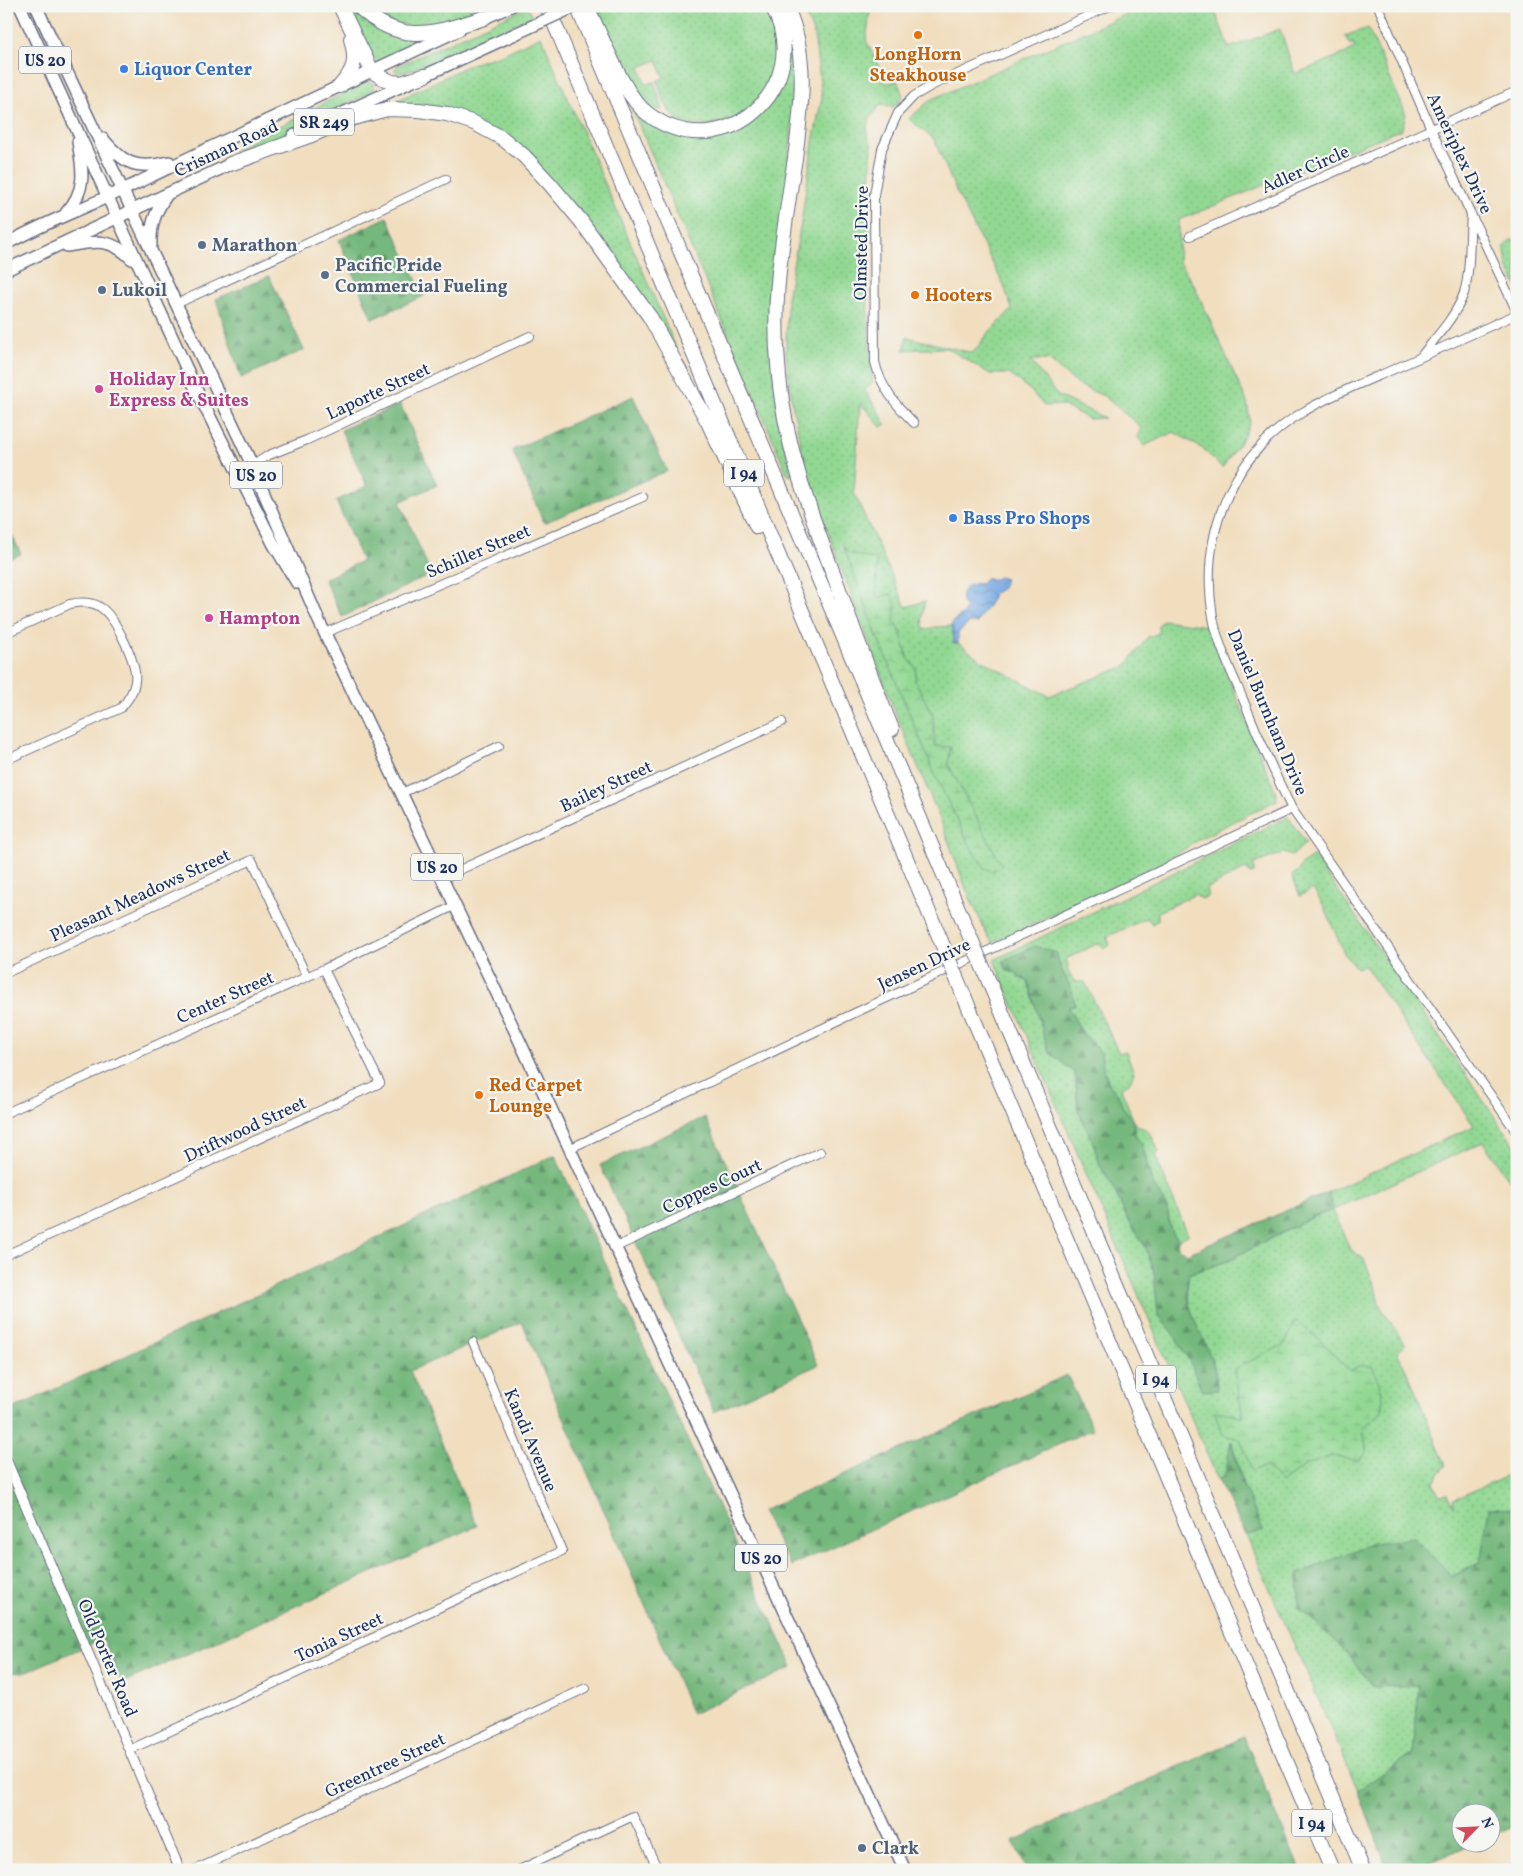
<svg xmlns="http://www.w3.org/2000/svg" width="1523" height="1876" font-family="Vollkorn,serif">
	<defs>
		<pattern id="grass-dots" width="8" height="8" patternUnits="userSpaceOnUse" patternTransform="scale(1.25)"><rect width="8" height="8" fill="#92d893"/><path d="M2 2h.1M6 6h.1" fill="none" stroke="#7dba81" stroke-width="1.8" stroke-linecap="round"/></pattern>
		<pattern id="forest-firs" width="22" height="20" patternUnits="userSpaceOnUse" patternTransform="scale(1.25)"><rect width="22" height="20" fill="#75b87d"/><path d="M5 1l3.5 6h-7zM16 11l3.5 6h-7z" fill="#5f966a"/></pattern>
		<pattern id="wetland-marsh" width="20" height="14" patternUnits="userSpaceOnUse" patternTransform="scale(1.25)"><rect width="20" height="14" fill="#92d893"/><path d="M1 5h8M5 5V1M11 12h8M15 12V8" fill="none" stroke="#7dba81"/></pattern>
		<pattern id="water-waves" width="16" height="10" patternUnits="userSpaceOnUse" patternTransform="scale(1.25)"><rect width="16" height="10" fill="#76a9e2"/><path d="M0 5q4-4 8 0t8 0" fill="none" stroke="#608aba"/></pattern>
	</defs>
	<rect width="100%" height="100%" fill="#f6f6f2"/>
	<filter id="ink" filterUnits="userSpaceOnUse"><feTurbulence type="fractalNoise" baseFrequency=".02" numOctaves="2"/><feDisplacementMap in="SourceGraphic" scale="10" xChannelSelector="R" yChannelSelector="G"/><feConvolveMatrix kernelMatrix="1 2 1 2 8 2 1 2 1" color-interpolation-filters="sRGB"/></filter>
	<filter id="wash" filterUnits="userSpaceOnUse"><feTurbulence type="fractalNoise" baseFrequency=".0096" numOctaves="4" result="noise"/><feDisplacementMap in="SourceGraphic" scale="20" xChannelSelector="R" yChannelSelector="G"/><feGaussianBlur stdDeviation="1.12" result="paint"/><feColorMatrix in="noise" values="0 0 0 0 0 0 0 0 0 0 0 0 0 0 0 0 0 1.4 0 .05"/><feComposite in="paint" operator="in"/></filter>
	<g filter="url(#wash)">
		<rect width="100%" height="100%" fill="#f1debf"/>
		<path fill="url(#grass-dots)" stroke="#568478" d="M347 6H352L424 38 378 64 370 54Z
			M366 6H481L442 23 426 27 393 24Z
			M607 6H765C784 40 779 77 753 105 747 111 739 118 731 120 725 122 718 123 712 124 699 126 686 127 676 118 665 110 662 93 657 81L664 78 657 60 640 67 646 84 654 82 662 106 661 110H658L650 106 638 94 598 10Z
			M801 6H871L866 40 887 84 897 80 903 96 894 107 881 104C870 119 861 127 872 145 868 225 863 302 873 382L865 390 886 424 881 427 860 403 854 493 906 607 925 601 922 618 924 630 934 627 952 626 954 643H958L981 660 1049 696 1126 666 1148 637 1159 633 1158 626 1163 620 1207 626 1275 790 1277 800 1199 839 1170 859 993 943 987 935 966 889 942 824 895 712 830 538 804 463 792 402 786 352 787 298 801 223 813 142 822 97 814 34Z
			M1145 6H1213L1229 48 1280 29 1295 74 1346 53 1355 47 1354 44H1349L1345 36 1368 28 1406 114 1402 129 1179 220V262L1194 285 1247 402 1250 422 1244 436 1222 468 1203 449 1174 432 1144 446 1138 437 1141 427 1104 396 1078 385 1049 360H1030L1058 396 1105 418 1089 419 1062 405 1044 406 1030 390 1009 374H990L947 348 904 350 907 337 973 353 989 332 1012 309 1004 286 956 191 934 139 909 119 930 100Z
			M527 7 532 16 437 61 406 72H396L394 69 398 66Z
			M788 35 793 58 794 103 772 346C773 389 780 432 792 474L791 476 788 475 630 104 644 119 658 128 676 135 764 110Z
			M541 36 687 373 519 145 401 104 398 100 471 64 501 55Z
			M365 82H370L374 85V90L371 93 237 155 234 150Z
			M1517 239V286L1508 269 1504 246 1511 240Z
			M1288 817 1306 843 1292 856 1283 853 1254 864V873L1250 874 1247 868 1206 889 1208 897 1200 899 1196 894 1158 912V920L1152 924 1147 918 1107 937 1110 945 1104 948 1099 943 1066 959 1068 965 1067 969 1071 977 1076 982H1085L1119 1053 1126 1051 1134 1073 1129 1083 1121 1089 1136 1126C1151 1128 1153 1139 1159 1152L1155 1155 1188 1235 1178 1240 1170 1228 1168 1212 1161 1195 1153 1185 1142 1144 1136 1137 1132 1120 1122 1106 1118 1093 1110 1086 1103 1067 1101 1053 1082 1032 1068 1008 1075 1005C1071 987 1059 971 1057 953L1034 947 1024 952 1017 973 1019 978 1028 981 1049 1052 1075 1073 1078 1110 1094 1145 1100 1165 1112 1185 1127 1218 1145 1246 1154 1271 1158 1314 1176 1338 1191 1364 1203 1391 1214 1366C1202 1338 1182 1306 1189 1274L1225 1262 1313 1217 1333 1210 1329 1192 1474 1126 1365 966 1356 968 1344 953 1324 906 1313 889 1300 896 1292 876 1299 870 1302 864 1314 856 1517 1149V1191L1483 1142 1333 1210 1350 1249 1364 1259 1375 1286 1379 1304 1405 1345 1397 1353 1411 1380 1446 1466 1438 1475 1434 1483 1439 1495 1448 1494 1454 1506V1499L1517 1472V1509L1490 1508 1480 1563 1452 1577 1414 1538 1339 1645 1374 1687 1419 1685 1413 1754 1358 1790 1246 1535 1263 1531 1243 1485 1232 1442 1225 1476 1218 1480 994 960Z"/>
		<path fill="url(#forest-firs)" stroke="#48746e" d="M387 217 424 296 372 319 339 240Z
			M269 276 304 350 241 378 216 299Z
			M633 396 667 471 544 523 512 450Z
			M400 404 437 485 400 502 431 574 342 617 324 579 362 561 336 501 367 486 341 430Z
			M6 523 21 554 6 560Z
			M1034 946 1057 953 1058 962 1072 990 1075 1005 1068 1008 1082 1032 1101 1053 1103 1067 1110 1086 1118 1093 1122 1106 1132 1120 1136 1137 1142 1144 1153 1185 1161 1195 1168 1212 1170 1228 1178 1240 1177 1247 1187 1254 1329 1192 1333 1210 1313 1217 1225 1262 1189 1274C1181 1308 1205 1335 1214 1367 1216 1374 1216 1382 1218 1390L1202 1391 1191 1364 1176 1338 1158 1314 1154 1271 1145 1246 1127 1218 1112 1185 1100 1165 1094 1145 1078 1110 1075 1073 1049 1052 1028 981 1019 978 1017 973 1007 971 1003 961Z
			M705 1117 818 1365 714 1412 600 1165Z
			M555 1155 793 1667 692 1714 522 1322 410 1371 477 1526 122 1683 103 1639 23 1673 6 1672V1412Z
			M1067 1375 1093 1429 791 1566 762 1511Z
			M1231 1441 1243 1485 1263 1531 1246 1535 1218 1480 1225 1476Z
			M1489 1508 1517 1509V1825L1491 1836 1490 1814H1460V1844H1472L1412 1870H1388L1358 1790 1413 1754 1419 1685 1374 1687 1339 1645 1299 1608 1298 1574 1372 1543 1414 1538 1452 1576 1480 1563Z
			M1244 1737 1300 1870H1027L1013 1841Z"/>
		<path fill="url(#wetland-marsh)" stroke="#568478" d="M843 545 849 553 877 560 876 598 891 594 896 605 894 620 901 633 907 656 916 669 915 680 933 716 935 746 951 747 948 764 1002 866 992 871 984 868 970 846 936 777 877 636Z
			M1295 1320 1319 1339 1350 1371 1358 1366H1372C1378 1384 1386 1392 1382 1412L1363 1428 1367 1452 1359 1461 1332 1456 1306 1465 1281 1483 1266 1466 1252 1471 1240 1439 1223 1435 1214 1411 1229 1413 1243 1418 1234 1369 1285 1344Z"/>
		<path fill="url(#water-waves)" stroke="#486ca0" d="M999 577 1005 579 1002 588 994 593C992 604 981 613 977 623H969L958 633V643H954L952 622 963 614 966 608C955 596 965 581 981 584L985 579H995Z"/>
	</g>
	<g filter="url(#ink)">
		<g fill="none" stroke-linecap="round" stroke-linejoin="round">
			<g stroke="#666c80" stroke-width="10">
				<path id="minor" d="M1378 6 1431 129 1517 312
					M1190 236 1517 91
					M176 304 446 179
					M1517 314C1475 333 1434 351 1392 370 1362 383 1331 395 1303 412 1231 455 1199 535 1213 617 1218 645 1232 673 1243 699 1258 736 1274 773 1292 809L1517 1133
					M1422 355C1437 336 1456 316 1464 293 1471 268 1469 240 1471 214
					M914 423C896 405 881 388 875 362L874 195 882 149 898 113 914 96 933 85 1110 6
					M239 474 269 455 307 440 530 336
					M6 633 70 604C80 602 91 601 100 607 115 616 138 664 135 681 134 692 128 700 121 708L6 760
					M325 633 643 497
					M402 793 499 746
					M442 878 782 722
					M6 973 252 860 307 977
					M6 1113 324 969 456 905
					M569 1149 844 1018 1292 809
					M616 1247 820 1152
					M6 1255 380 1083 324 969
					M129 1750 562 1551 473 1342
					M195 1870 586 1688
					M519 1870 633 1816 658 1870"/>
			</g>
			<g stroke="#666c80" stroke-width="11">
				<path id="tertiary" d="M6 1459 180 1870"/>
			</g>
			<g stroke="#666c80" stroke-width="14">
				<path id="primary" d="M20 6 195 387 274 545 297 583
					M36 6 252 465 319 621 514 1029 905 1870
					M476 22 511 6
					M293 136 515 34
					M103 139C124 164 136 170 169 162
					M66 213C87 190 83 170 78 142
					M6 244C45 222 87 207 127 188 237 134 348 82 459 30
					M67 246C95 241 110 237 132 259
					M151 246C150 226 155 212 166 196
					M6 270 237 161"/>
			</g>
			<g stroke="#666c80" stroke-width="16">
				<path id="motorway" d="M340 6 372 71 383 78 392 82 401 83 424 76
					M358 6C401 47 434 33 484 18
					M547 6 941 941
					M577 6 965 925
					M586 6C603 36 622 95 648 114 722 170 817 87 772 6
					M786 6C809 55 802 106 795 158 790 190 785 222 781 255 776 291 775 328 778 364 783 441 809 510 836 581 854 631 872 681 892 729
					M340 86C355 70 357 60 351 39
					M230 164 309 136 350 119 387 109 419 110 447 114 474 123 502 138 524 156 550 184 581 221 650 317 708 422 757 527
					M990 984 1363 1870
					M964 996 1332 1870"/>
			</g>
			<use href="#minor" stroke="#fff" stroke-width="8"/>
			<use href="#tertiary" stroke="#fff" stroke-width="9"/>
			<use href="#primary" stroke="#fff" stroke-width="11"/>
			<use href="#motorway" stroke="#fff" stroke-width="14"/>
			<g stroke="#666c80" stroke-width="14" stroke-linecap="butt">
				<path id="primary-bridge" d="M515 34 576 6"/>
			</g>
			<g stroke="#666c80" stroke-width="16" stroke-linecap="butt">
				<path id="motorway-bridge" d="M965 925 990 984
					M941 941 964 996"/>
			</g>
			<use href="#primary-bridge" stroke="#fff" stroke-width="11"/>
			<use href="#motorway-bridge" stroke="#fff" stroke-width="14"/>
		</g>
	</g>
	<g fill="#e8710a" stroke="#f6f6f2" stroke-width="2">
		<circle cx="918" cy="35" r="5"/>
		<circle cx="915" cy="295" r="5"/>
		<circle cx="479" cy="1095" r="5"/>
	</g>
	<g fill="#3f7fe0" stroke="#f6f6f2" stroke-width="2">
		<circle cx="124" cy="69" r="5"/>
		<circle cx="953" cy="518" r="5"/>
	</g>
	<g fill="#5c6f8a" stroke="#f6f6f2" stroke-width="2">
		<circle cx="202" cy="245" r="5"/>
		<circle cx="325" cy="275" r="5"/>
		<circle cx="102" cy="290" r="5"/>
		<circle cx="862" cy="1848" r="5"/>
	</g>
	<g fill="#d1479c" stroke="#f6f6f2" stroke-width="2">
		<circle cx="99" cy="389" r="5"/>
		<circle cx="209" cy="618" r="5"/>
	</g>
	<g text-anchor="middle" stroke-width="4.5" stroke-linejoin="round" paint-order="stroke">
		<g fill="#f6f6f2" stroke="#5d6b8a" stroke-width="1">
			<rect x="19" y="46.5" width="52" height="27" rx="4"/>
			<rect x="294" y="108.5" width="60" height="27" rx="4"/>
			<rect x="724" y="459.5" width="40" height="27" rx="4"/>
			<rect x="230" y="461.5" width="52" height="27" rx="4"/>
			<rect x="411" y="853.5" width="52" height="27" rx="4"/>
			<rect x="1136" y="1365.5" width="40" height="27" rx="4"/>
			<rect x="735" y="1544.5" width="52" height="27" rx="4"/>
			<rect x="1292" y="1809.5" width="40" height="27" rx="4"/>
		</g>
		<g font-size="16" font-weight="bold" fill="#1b2f5e">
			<text x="45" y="66">US 20</text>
			<text x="324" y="128">SR 249</text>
			<text x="744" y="479">I 94</text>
			<text x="256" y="481">US 20</text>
			<text x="437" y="873">US 20</text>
			<text x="1156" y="1385">I 94</text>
			<text x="761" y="1564">US 20</text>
			<text x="1312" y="1829">I 94</text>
		</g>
		<g font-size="18" font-weight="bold" fill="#c56008" stroke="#f6f6f2" text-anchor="start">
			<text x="918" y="60" text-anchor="middle">LongHorn<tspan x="918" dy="21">Steakhouse</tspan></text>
			<text x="925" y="301">Hooters</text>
			<text x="489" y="1091">Red Carpet<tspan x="489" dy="21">Lounge</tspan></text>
		</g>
		<g font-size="18" font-weight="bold" fill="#366cbe" stroke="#f6f6f2" text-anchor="start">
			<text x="134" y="75">Liquor Center</text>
			<text x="963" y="524">Bass Pro Shops</text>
		</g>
		<g font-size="18" fill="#1b2f5e" stroke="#f6f6f2">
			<text transform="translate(226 148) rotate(-25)" y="6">Crisman Road</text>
			<text transform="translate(1460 153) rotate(65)" y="6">Ameriplex Drive</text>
			<text transform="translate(1305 169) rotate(-24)" y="6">Adler Circle</text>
			<text transform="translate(861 243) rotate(-89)" y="6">Olmsted Drive</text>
			<text transform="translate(378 391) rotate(-25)" y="6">Laporte Street</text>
			<text transform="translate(478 551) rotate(-23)" y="6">Schiller Street</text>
			<text transform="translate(1268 712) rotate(67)" y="6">Daniel Burnham Drive</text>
			<text transform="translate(606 786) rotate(-25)" y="6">Bailey Street</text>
			<text transform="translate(140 895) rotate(-25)" y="6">Pleasant Meadows Street</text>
			<text transform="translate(924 964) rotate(-25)" y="6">Jensen Drive</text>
			<text transform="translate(225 997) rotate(-24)" y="6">Center Street</text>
			<text transform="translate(245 1129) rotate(-25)" y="6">Driftwood Street</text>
			<text transform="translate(712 1186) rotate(-25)" y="6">Coppes Court</text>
			<text transform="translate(531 1440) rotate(67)" y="6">Kandi Avenue</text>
			<text transform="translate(339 1637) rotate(-25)" y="6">Tonia Street</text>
			<text transform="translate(108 1658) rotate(67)" y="6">Old Porter Road</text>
			<text transform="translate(385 1765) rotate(-25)" y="6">Greentree Street</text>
		</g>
		<g font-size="18" font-weight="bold" fill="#4e5e75" stroke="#f6f6f2" text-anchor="start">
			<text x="212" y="251">Marathon</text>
			<text x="335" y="271">Pacific Pride<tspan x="335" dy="21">Commercial Fueling</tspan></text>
			<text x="112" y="296">Lukoil</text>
			<text x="872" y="1854">Clark</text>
		</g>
		<g font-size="18" font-weight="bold" fill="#b23c85" stroke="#f6f6f2" text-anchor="start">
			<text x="109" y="385">Holiday Inn<tspan x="109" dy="21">Express &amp; Suites</tspan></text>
			<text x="219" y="624">Hampton</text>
		</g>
	</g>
	<rect width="1523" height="1876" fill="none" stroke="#f6f6f2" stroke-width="25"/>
	<g transform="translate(1476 1828) rotate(66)"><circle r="24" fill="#f6f6f2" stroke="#9ea6b7"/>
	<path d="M0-4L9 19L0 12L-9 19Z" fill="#d1495b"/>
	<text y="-8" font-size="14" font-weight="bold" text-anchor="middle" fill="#1b2f5e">N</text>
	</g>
</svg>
